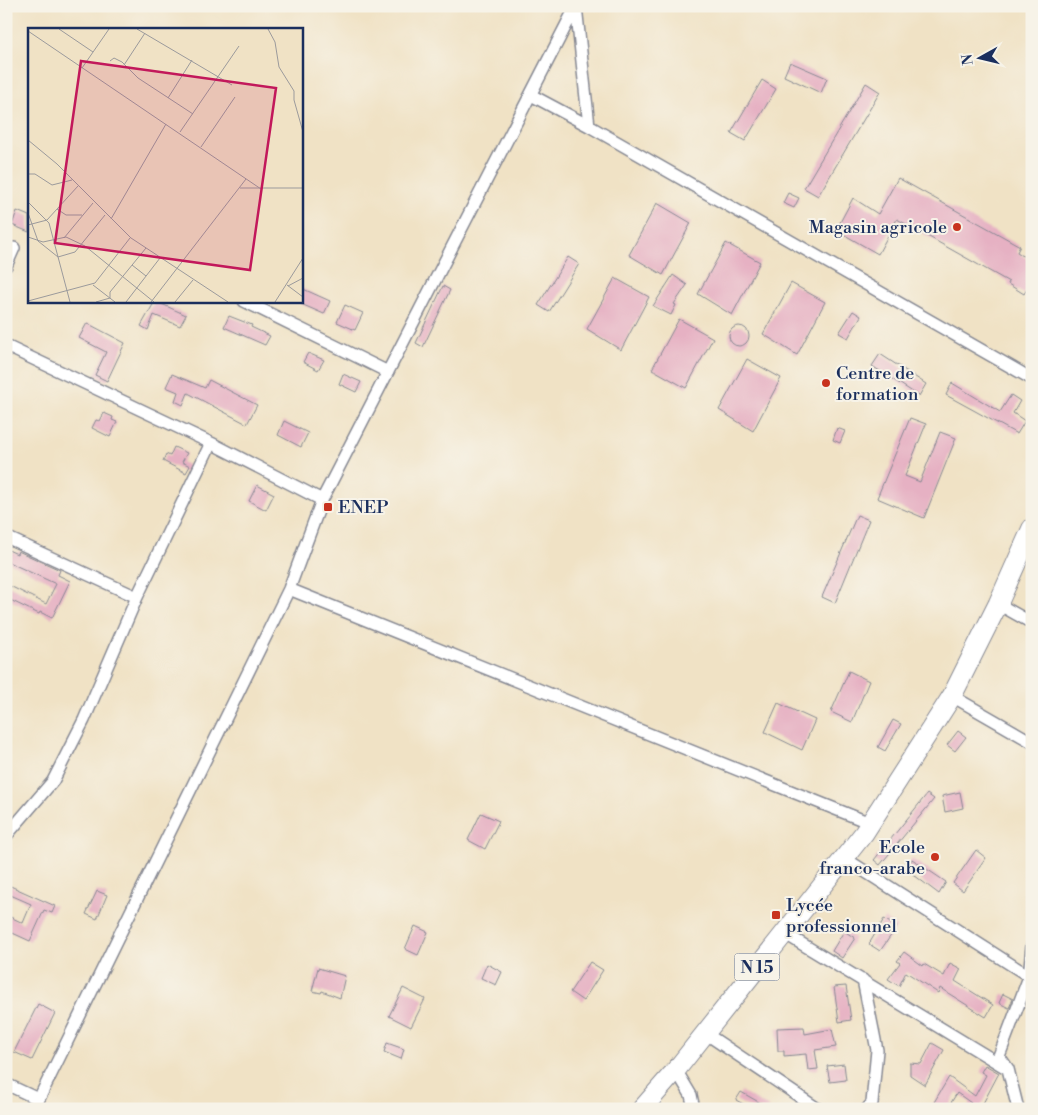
<svg xmlns="http://www.w3.org/2000/svg" width="1038" height="1115" font-family="'Libre Bodoni',serif">
	<rect width="100%" height="100%" fill="#f7f3e8"/>
	<filter id="ink" filterUnits="userSpaceOnUse"><feTurbulence type="fractalNoise" baseFrequency=".02" numOctaves="2"/><feDisplacementMap in="SourceGraphic" scale="10" xChannelSelector="R" yChannelSelector="G"/><feConvolveMatrix kernelMatrix="1 2 1 2 8 2 1 2 1" color-interpolation-filters="sRGB"/></filter>
	<filter id="wash" filterUnits="userSpaceOnUse"><feTurbulence type="fractalNoise" baseFrequency=".0096" numOctaves="4" result="noise"/><feDisplacementMap in="SourceGraphic" scale="20" xChannelSelector="R" yChannelSelector="G"/><feGaussianBlur stdDeviation="1.12" result="paint"/><feColorMatrix in="noise" values="0 0 0 0 0 0 0 0 0 0 0 0 0 0 0 0 0 1.4 0 .05"/><feComposite in="paint" operator="in"/></filter>
	<g filter="url(#wash)">
		<rect width="100%" height="100%" fill="#f0e2c5"/>
		<g id="blocks">
			<path fill="#e6b1c3" d="M790 62 827 78 821 93 784 76Z
				M762 80 776 89 745 141 731 133Z
				M866 83 880 92 818 196 804 188Z
				M898 178 1020 246 1017 252 1032 262V281L1024 294 1008 284 1009 282 897 219 878 254 836 230 853 198 878 214Z
				M788 193 799 198 794 208 783 203Z
				M657 203 691 223 663 275 629 255Z
				M17 211 29 216V232L12 225Z
				M726 243 760 262 732 315 698 294Z
				M568 257 579 264 549 312 538 305Z
				M673 275 687 285 674 304 676 305 671 315 653 306Z
				M615 278 649 297 621 350 587 329Z
				M791 283 825 302 797 355 763 334Z
				M443 286 450 290 423 347 416 343Z
				M301 288 330 301 324 314 301 304Z
				M155 301 186 315 180 326 154 315 148 330 141 326Z
				M345 305 363 313 355 330 337 322Z
				M853 311 861 316 848 338 839 333Z
				M229 316 252 325 251 327 270 336 265 345 224 327Z
				M679 319 713 338 686 388 652 369Z
				M87 323 125 343 107 381 95 375 106 352 79 338Z
				M729 336a10 10 0 1 1 20 0a10 10 0 1 1-20 0Z
				M308 353 324 360 318 370 303 362Z
				M880 354 926 384 919 396 872 366Z
				M747 359 781 378 753 431 719 410Z
				M172 374 205 388 209 380 257 405 247 424 188 393 183 405 175 401 178 392 166 387Z
				M343 374 361 382 356 392 339 384Z
				M952 383 1000 412 1011 395 1020 401 1013 413 1025 421 1017 434 946 395Z
				M104 413 113 417 112 420 117 422 110 437 92 428 96 420 100 421Z
				M910 418 926 424 905 476 920 482 940 432 956 438 924 518 877 498Z
				M284 421 308 433 301 447 278 435Z
				M837 428 845 431 840 443 833 440Z
				M174 447 187 453 182 462 190 466 186 473 163 461 166 454 170 456Z
				M257 485 274 494 266 510 249 501Z
				M857 515 869 520 835 603 822 597Z
				M6 549 17 554 18 551 60 570 58 575 70 581 52 618 40 612 39 614 6 598V584L46 604 56 584 6 561Z
				M849 671 869 681 852 722 831 712Z
				M778 703 815 720 802 750 765 732Z
				M893 720 901 724 885 751 878 747Z
				M958 731 966 737 955 751 947 745Z
				M960 792 963 808 945 812 942 796Z
				M927 794 934 799 880 865 874 860Z
				M481 813 499 821 485 849 468 840Z
				M976 850 986 858 963 891 953 883Z
				M912 859 946 882 939 894 906 869Z
				M6 884 55 906 52 913 44 910 30 941 6 930V915L23 923 31 904 6 893Z
				M97 891 107 895 97 919 86 914Z
				M884 919 897 927 880 951 869 944Z
				M415 926 428 932 418 955 405 949Z
				M844 931 855 938 842 958 832 951Z
				M904 952 923 966 924 964 944 976 950 963 961 969 955 981 993 1005 986 1017 940 988 938 993 906 972 899 986 888 979 900 963 897 961Z
				M590 962 603 970 583 1001 570 992Z
				M487 964 502 972 496 985 481 978Z
				M318 968 345 976 340 998 322 991 321 993 312 991Z
				M846 986 851 1020 839 1022 834 987Z
				M403 988 425 999 411 1027 389 1016Z
				M1003 994 1013 999 1009 1008 999 1003Z
				M38 1004 55 1013 32 1060 14 1052Z
				M804 1027 805 1034 832 1029 836 1047 815 1050 818 1069 808 1070 806 1054 784 1056V1051H778L777 1028Z
				M387 1043 404 1049 401 1059 384 1052Z
				M932 1043 944 1050 925 1085 910 1075V1063L921 1064Z
				M844 1064 846 1080 830 1082 827 1066Z
				M985 1065 999 1073 980 1109H968L971 1103 957 1093 947 1109H930L949 1077 975 1096 986 1075 981 1072Z
				M741 1092 771 1109H752L736 1100Z"/>
		</g>
	</g>
	<g filter="url(#ink)">
		<use href="#blocks" fill-opacity="0" stroke="#868892" stroke-width="1"/>
		<g fill="none" stroke-linecap="round" stroke-linejoin="round">
			<g stroke="#868892" stroke-width="14">
				<path id="street" d="M576 6 589 126
					M531 95 589 126 1032 379
					M6 266 14 248
					M244 301 388 372
					M6 346 211 443 322 500
					M6 537 137 597
					M289 589 870 823
					M998 604 1032 623
					M952 696 1032 742
					M6 836 53 781 84 720 137 597 211 443
					M844 858 1032 978
					M784 933 1008 1069
					M863 980 877 1050 872 1103 867 1109
					M705 1033 818 1109
					M676 1070 691 1095 694 1109
					M6 1084 38 1099
					M34 1109 289 589 322 500 576 6
					M1018 1109 1008 1069 999 1056 1029 977 1032 946"/>
			</g>
			<g stroke="#868892" stroke-width="21">
				<path id="primary" d="M642 1109 676 1070 864 833 952 696 998 604 1032 528"/>
			</g>
			<use href="#street" stroke="#fff" stroke-width="11"/>
			<use href="#primary" stroke="#fff" stroke-width="19"/>
		</g>
	</g>
	<g fill="#c8321e" stroke="#f7f3e8" stroke-width="2">
		<circle cx="957" cy="227" r="5"/>
		<circle cx="826" cy="383" r="5"/>
		<rect x="323" y="502" width="10" height="10" rx="2.5"/>
		<circle cx="935" cy="857" r="5"/>
		<rect x="771" y="910" width="10" height="10" rx="2.5"/>
	</g>
	<g text-anchor="middle" stroke-width="4" stroke-linejoin="round" paint-order="stroke">
		<rect fill="#f7f3e8" stroke="#5d6a87" stroke-width="1" x="734.5" y="953.5" width="45" height="27" rx="4"/>
		<g font-size="16" font-weight="bold" fill="#1b2f5e">
			<text x="757" y="973">N 15</text>
		</g>
		<g font-size="18" fill="#1b2f5e" stroke="#f7f3e8" text-anchor="start">
			<text x="947" y="233" text-anchor="end">Magasin agricole</text>
			<text x="836" y="379">Centre de<tspan x="836" dy="21">formation</tspan></text>
			<text x="338" y="513">ENEP</text>
			<text x="925" y="853" text-anchor="end">Ecole<tspan x="925" dy="21">franco-arabe</tspan></text>
			<text x="786" y="911">Lycée<tspan x="786" dy="21">professionnel</tspan></text>
		</g>
	</g>
	<g transform="translate(28 28)">
		<rect width="275" height="275" fill="#f0e2c5"/>
		<path fill="none" stroke="#9b9a9c" stroke-width="1" d="M31 1 65 24M109 1 204 57M240 1 247 14 251 39 266 63V72L275 104M0 3 233 161M82 33 86 30 94 34 110 50 165 86M96 37 117 5M54 40 81 1M140 70 164 32M152 104 211 18M0 112 29 136 103 210 200 274M173 119 207 69M0 146H7L24 157 44 152M212 160H275M0 174 21 195 42 274M29 181 38 187H54M0 185 10 213 30 229 47 224 77 187M83 191 138 96M0 197 19 192 50 158M0 209 15 214 38 209 57 218 126 274M36 210 65 175M104 237 118 248M65 257 87 274M259 257 275 269M260 258 275 250M0 273 67 255 102 210M68 274 82 270V264L118 220M98 274 132 230M123 274 218 151M147 274 165 252M247 274 275 230"/>
		<path fill="#c2185b" fill-opacity="0.15" stroke="#c2185b" stroke-width="2.5" d="M53 33 248 60 222 242 27 215Z"/>
		<rect width="275" height="275" fill="none" stroke="#1b2f5e" stroke-width="2.5"/>
	</g>
	<rect width="1038" height="1115" fill="none" stroke="#f7f3e8" stroke-width="25"/>
	<g transform="translate(980 58) rotate(262)" stroke="#f7f3e8" stroke-width="4" paint-order="stroke">
	<path d="M0-4L9 19L0 12L-9 19Z" fill="#1b2f5e"/>
	<text y="-8" font-size="14" font-weight="bold" text-anchor="middle" fill="#1b2f5e">N</text>
	</g>
</svg>
